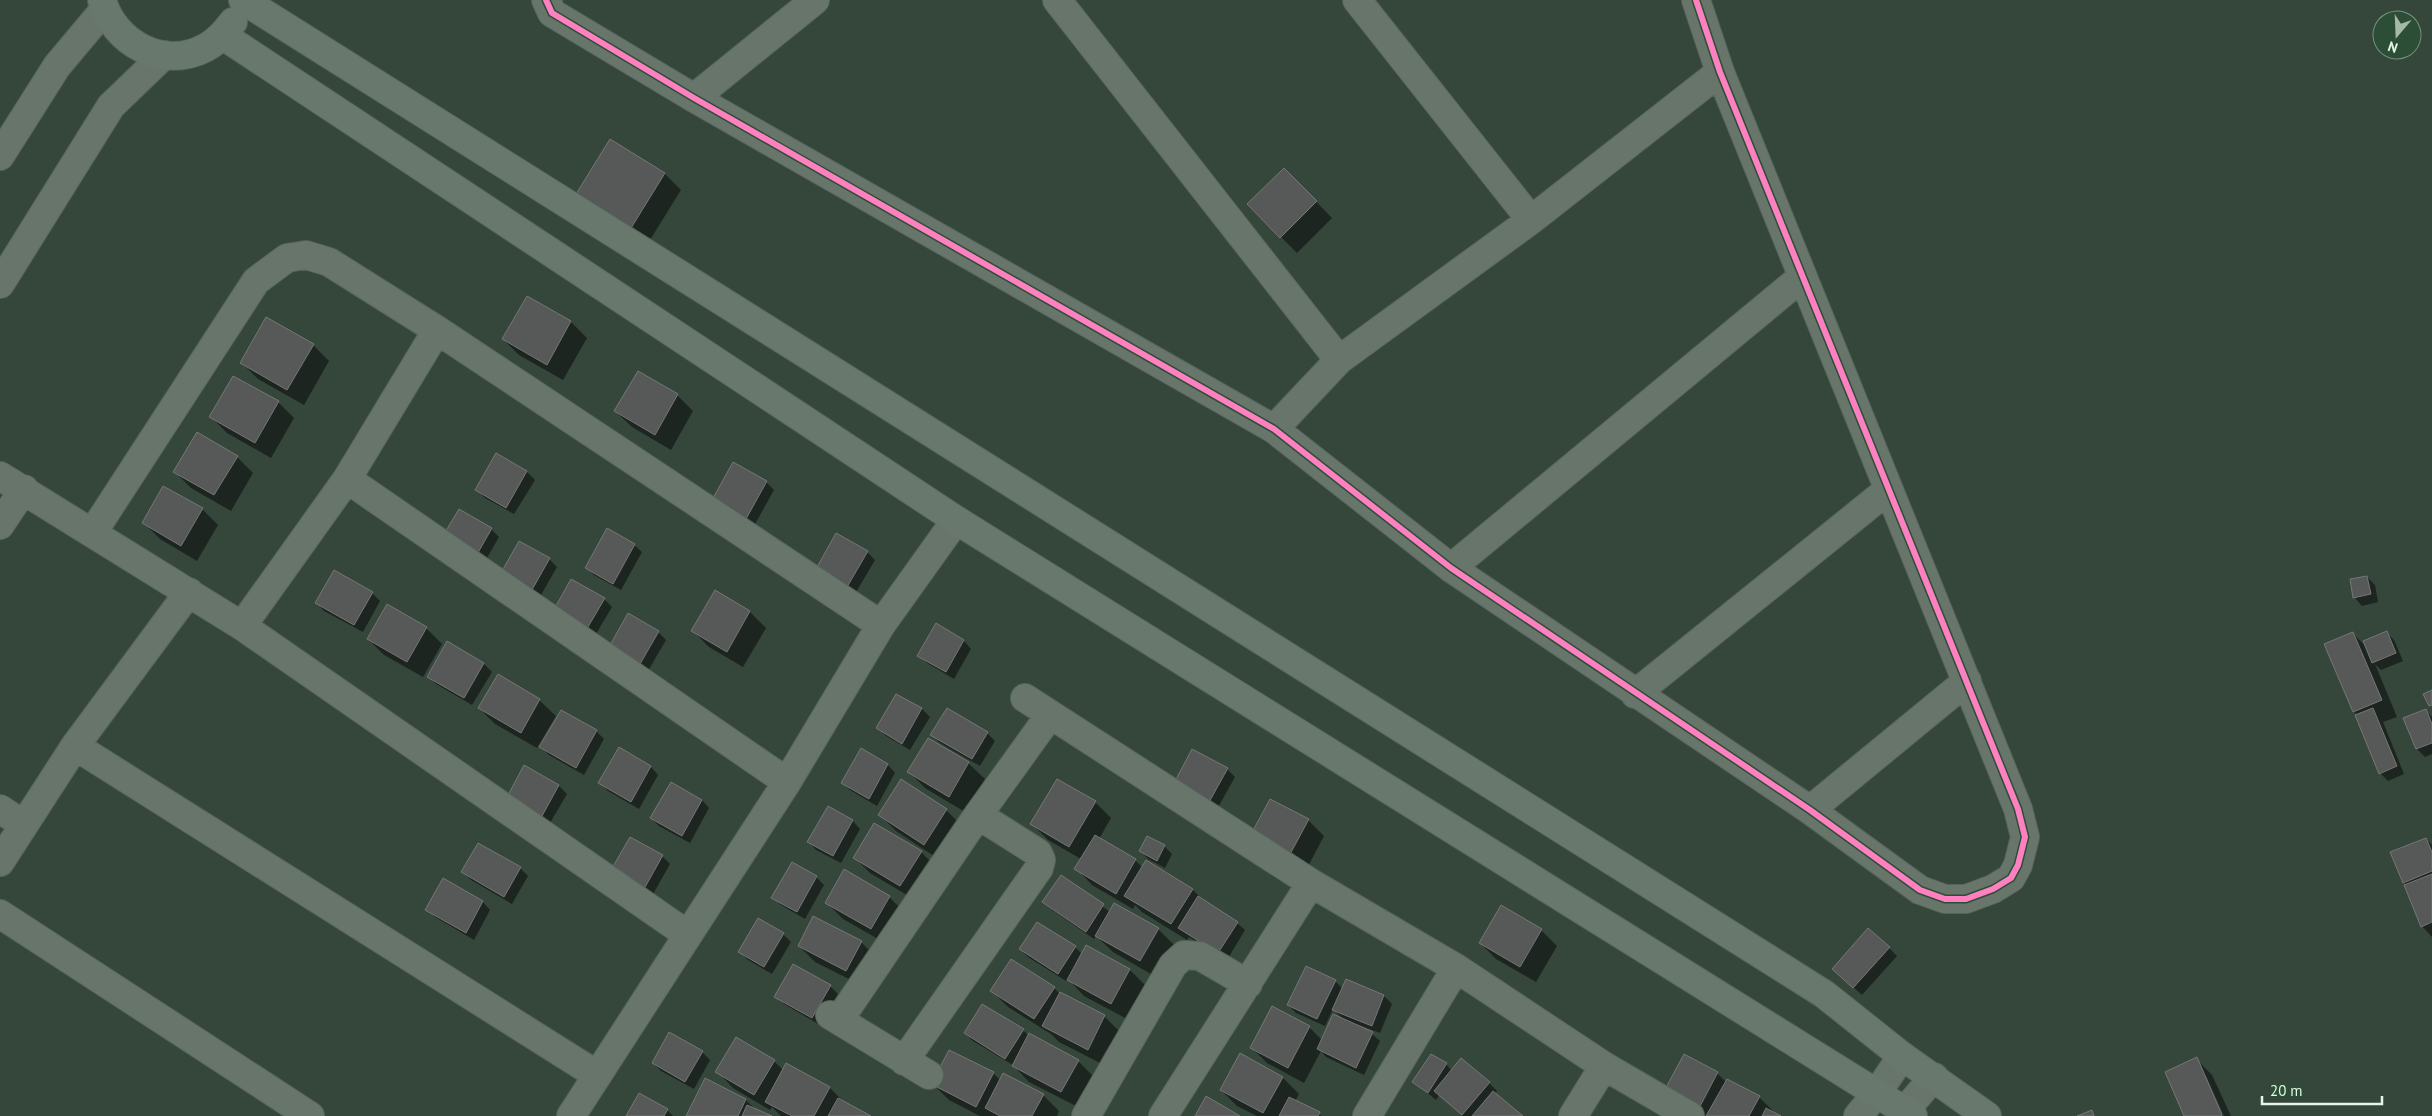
<svg xmlns="http://www.w3.org/2000/svg" width="2432" height="1116" font-family="'PT Sans',sans-serif">
	<rect width="100%" height="100%" fill="#35463a"/>
	<path fill="#0007" d="M610 141 665 174 681 190 645 248 591 215Z
		M1284 169 1332 218 1297 253 1248 204Z
		M527 298 571 322 587 338 563 380 519 355 503 339Z
		M313 345 329 361 304 405 258 379 242 363Z
		M677 395 693 411 671 450 632 427 615 411Z
		M278 402 294 418 271 458 227 433 211 417Z
		M497 455 527 472 535 480 514 514 485 498 477 490Z
		M237 457 253 473 231 511 191 488 175 472Z
		M766 482 774 490 754 526 713 500Z
		M202 509 218 525 197 561 160 539 144 523Z
		M491 529 499 537 483 565 443 538Z
		M634 545 642 552 621 590 594 575 586 567Z
		M867 552 875 560 855 594 825 577Z
		M549 559 557 567 537 602 508 585Z
		M334 572 372 593 380 601 363 632 324 611 317 603Z
		M2367 577 2375 585 2378 602 2362 606 2355 598Z
		M604 599 612 607 593 639 561 621Z
		M750 612 766 628 743 667 709 647 693 631Z
		M936 625 964 641 971 649 954 679 927 663 919 655Z
		M426 628 442 644 423 677 384 655 368 639Z
		M658 632 666 640 648 671 618 654Z
		M2386 632 2394 640 2403 661 2381 670 2375 664 2397 717 2383 722 2404 774 2388 781 2380 773 2358 715 2354 712 2326 644 2352 633 2367 647Z
		M447 643 484 664 492 672 472 705 436 684 428 676Z
		M897 695 922 709 930 717 910 750 886 736 878 728Z
		M539 700 556 716 537 748 495 724 479 708Z
		M2425 710 2432 717V754L2425 757 2417 749 2405 719Z
		M596 731 604 739 584 775 549 755 541 747Z
		M987 733 995 741 980 766 940 743 932 735Z
		M928 739 968 763 985 779 965 812 925 788 909 772Z
		M861 750 888 765 895 773 877 806 850 790 843 783Z
		M525 767 559 786 567 794 550 823 516 804Z
		M651 767 658 775 639 809 608 791 600 783Z
		M1227 769 1235 777 1216 811 1183 793Z
		M702 800 709 808 690 843 659 826 651 818Z
		M1095 802 1111 818 1099 839 1135 860 1143 868 1147 862 1193 890 1206 903 1237 923 1245 930 1227 960 1189 937 1187 940 1142 912 1135 905 1133 909 1092 885 1076 868 1081 859 1048 840 1032 824Z
		M828 807 853 821 860 829 841 863 816 850 809 842Z
		M946 810 962 826 940 860 896 831 880 815Z
		M1308 820 1324 836 1305 872 1268 852Z
		M2426 839 2432 845V937L2422 926 2404 882Z
		M1164 846 1172 854 1165 868 1148 859 1141 851Z
		M921 852 937 868 917 901 870 873 854 857Z
		M662 856 670 864 652 896 620 878Z
		M520 868 528 876 512 904 471 880 463 872Z
		M1061 876 1110 912 1158 929 1174 945 1156 977 1113 952 1096 936 1094 939 1051 909 1043 902Z
		M816 877 824 885 805 919 781 905 773 897Z
		M443 880 483 902 490 910 474 940 435 917 427 909Z
		M889 897 905 913 887 944 843 919 827 903Z
		M1037 923 1075 947 1082 954 1087 947 1130 970 1146 986 1127 1019 1084 996 1068 979 1066 981 1028 957 1020 949Z
		M1541 930 1557 946 1536 982 1496 959 1480 943Z
		M783 934 791 942 772 974 748 960 740 952Z
		M861 942 877 958 863 986 815 962 799 946Z
		M1889 948 1897 956 1862 995 1842 977Z
		M1335 981 1343 989 1346 981 1384 996 1392 1004 1380 1033 1359 1025 1358 1027 1372 1034 1380 1041 1364 1075 1326 1057 1321 1051 1304 1083 1267 1063 1251 1047 1309 1027 1322 1040 1344 1020 1333 1009 1325 1026 1296 1013 1288 1005Z
		M830 986 838 994 820 1025 784 1004 776 996Z
		M1054 988 1060 994 1104 1016 1120 1032 1104 1065 1059 1042 1051 1034 1008 1007 992 991Z
		M1023 1030 1029 1036 1078 1061 1094 1077 1078 1107 1029 1082 1013 1065 973 1041 965 1033Z
		M702 1052 710 1060 694 1089 661 1071 653 1063Z
		M1684 1056 1717 1073 1726 1082 1727 1080 1759 1097 1778 1116H1688Z
		M2196 1059 2212 1075 2231 1116H2224L2206 1076H2204L2221 1116H2186Z
		M774 1061 783 1070 830 1088 845 1103 868 1116H781L772 1107 770 1110 733 1088 717 1071Z
		M1446 1064 1452 1071 1489 1083 1497 1091 1495 1094 1521 1116H1463L1439 1095 1436 1100 1414 1082Z
		M993 1073 1001 1081 1043 1095 1059 1111 1057 1116H980L949 1100 933 1084Z
		M1283 1078 1299 1094 1295 1101 1322 1116H1257L1237 1106 1221 1090Z
		M706 1080 746 1100 755 1109 769 1116H688Z
		M667 1110 673 1116H628Z"/>
	<path fill="#575858" stroke="#767777" d="M610 139 665 173 628 233 573 199Z
		M1284 168 1317 201 1280 238 1247 204Z
		M527 296 571 321 547 365 502 339Z
		M266 317 314 344 287 390 240 363Z
		M638 371 678 394 655 435 614 411Z
		M233 376 279 401 255 443 209 417Z
		M197 432 238 456 214 495 173 472Z
		M496 453 527 471 506 508 475 490Z
		M733 462 767 481 746 519 712 500Z
		M163 486 203 508 181 546 142 523Z
		M459 509 492 528 475 558 441 539Z
		M607 528 635 544 613 584 585 568Z
		M836 533 868 551 847 587 816 569Z
		M519 541 550 558 529 595 498 578Z
		M334 570 373 592 354 625 315 603Z
		M2367 576 2371 594 2353 598 2350 579Z
		M571 579 605 598 585 632 552 613Z
		M715 590 750 611 727 652 691 631Z
		M387 604 427 627 407 662 367 639Z
		M628 613 659 631 640 664 609 647Z
		M936 623 964 640 946 672 917 656Z
		M2387 631 2396 653 2372 663 2363 641Z
		M2353 632 2382 700 2353 712 2324 644Z
		M447 641 484 663 464 698 427 677Z
		M498 674 540 699 521 733 478 708Z
		M2432 690V705L2429 706 2423 694Z
		M896 694 922 708 902 744 876 728Z
		M947 708 988 732 972 759 930 735Z
		M2373 708 2397 766 2379 774 2355 715Z
		M2426 709 2432 724V743L2416 749 2403 718Z
		M561 710 597 730 576 768 539 747Z
		M928 738 969 762 949 797 907 772Z
		M619 747 651 766 631 802 598 783Z
		M861 748 888 764 869 799 841 783Z
		M1192 749 1228 768 1208 804 1173 785Z
		M524 765 559 785 542 816 507 797Z
		M901 779 947 809 924 845 878 815Z
		M1057 779 1096 801 1069 847 1030 824Z
		M671 782 702 800 682 836 650 818Z
		M1270 799 1309 819 1289 856 1250 836Z
		M828 806 853 820 833 856 807 842Z
		M874 823 922 851 900 886 853 858Z
		M1095 835 1136 859 1116 894 1074 869Z
		M1147 836 1165 845 1157 861 1139 851Z
		M630 837 663 855 644 889 611 870Z
		M2426 838 2432 852V871L2403 883 2390 852Z
		M478 843 521 867 504 897 461 872Z
		M1146 860 1193 889 1171 924 1124 896Z
		M792 862 817 876 797 912 771 898Z
		M844 869 890 896 871 929 825 903Z
		M2432 874V922L2421 927 2404 885Z
		M1061 875 1104 904 1086 932 1042 902Z
		M443 878 483 901 466 933 425 910Z
		M1198 896 1238 922 1218 953 1178 928Z
		M1114 903 1159 928 1140 961 1095 936Z
		M1501 905 1542 929 1520 967 1479 943Z
		M813 916 862 941 846 971 798 946Z
		M758 918 784 933 764 967 738 952Z
		M1037 922 1076 946 1058 974 1019 949Z
		M1868 928 1890 947 1853 988 1832 969Z
		M1086 945 1130 969 1111 1004 1067 980Z
		M1011 959 1055 987 1034 1019 990 991Z
		M793 964 831 985 812 1018 774 997Z
		M1306 966 1336 980 1317 1019 1287 1005Z
		M1346 979 1384 995 1372 1026 1332 1010Z
		M1060 992 1105 1015 1088 1050 1042 1026Z
		M982 1004 1024 1029 1005 1059 964 1033Z
		M1272 1006 1310 1026 1288 1068 1250 1048Z
		M1333 1014 1373 1032 1356 1068 1317 1049Z
		M669 1032 703 1051 685 1082 652 1063Z
		M1029 1033 1079 1060 1061 1092 1012 1066Z
		M736 1037 775 1060 754 1095 715 1072Z
		M949 1050 994 1072 976 1107 931 1084Z
		M1240 1053 1283 1077 1263 1113 1220 1090Z
		M1431 1054 1447 1063 1428 1093 1412 1082Z
		M1684 1054 1718 1072 1696 1114 1662 1095Z
		M2197 1057 2222 1115 2221 1116H2184L2165 1072Z
		M1461 1058 1490 1082 1462 1115 1434 1091Z
		M786 1063 830 1087 814 1116H792L765 1102Z
		M1003 1073 1044 1094 1032 1116H1000L985 1108Z
		M705 1078 746 1099 738 1116H686Z
		M1727 1079 1760 1096 1749 1116H1706Z
		M1493 1091 1523 1116H1472Z
		M639 1093 668 1109 664 1116H626Z
		M1206 1096 1240 1116H1195Z
		M1289 1097 1320 1112 1318 1116H1279Z
		M838 1098 871 1116H828Z
		M747 1105 772 1116H742Z
		M1766 1108 1781 1116H1762Z
		M2092 1110 2094 1116H2077Z"/>
	<g fill="none" stroke-linecap="round" stroke-linejoin="round">
		<g stroke="#556459" stroke-width="30">
			<path id="street" d="M546 0 552 13 694 98 1274 429 1451 568 1810 810 1920 890 1945 899H1966L1993 889 2011 878 2018 865 2025 837 2018 809 1720 72 1696 0
				M1057 0 1339 360
				M1357 0 1531 220
				M694 98 815 0
				M0 156 57 66 104 10
				M0 284 111 106 164 55
				M1274 429 1339 360 1531 220 1720 72
				M0 476 242 626 688 935 787 782 881 625 437 330 329 262 306 255 287 258 256 281 93 532
				M347 479 437 330
				M0 525 24 489
				M1451 568 1802 277
				M881 625 956 520
				M242 626 347 479 787 782
				M1635 694 1888 490
				M1025 698 1311 883 1456 968 1604 1066 1690 1116
				M75 746 597 1075
				M0 809 24 825
				M1810 810 1967 681
				M0 862 75 746 189 592
				M0 914 310 1116
				M830 1015 929 1075
				M839 1020 978 815 1050 715
				M904 1061 1039 868 1041 860 1038 853 978 815
				M571 1116 688 935
				M1086 1116 1173 965 1184 955 1200 956 1248 984
				M1163 1116 1311 883
				M1367 1116 1456 968
				M1573 1116 1604 1066
				M1858 1116 1877 1093 1902 1056
				M1900 1116 1934 1077"/>
		</g>
		<g stroke="#556459" stroke-width="30">
			<path id="secondary" d="M102 0C114 43 163 70 205 48 217 42 225 32 233 22
				M243 0 1824 994 1902 1056 1987 1116
				M222 35 956 520 1913 1116"/>
		</g>
		<use href="#street" stroke="#68756b" stroke-width="28"/>
		<use href="#secondary" stroke="#69786c" stroke-width="28"/>
		<g stroke="#2d4e36" stroke-width="9">
			<path id="cycleway" d="M546 0 552 13 694 98 1274 429 1451 568 1810 810 1920 890 1945 899H1966L1993 889 2011 878 2018 865 2025 837 2018 809 1720 72 1696 0"/>
		</g>
		<use href="#cycleway" stroke="#ff80c0" stroke-width="6"/>
	</g>
	<g transform="translate(2397 35) rotate(199)"><circle r="24" fill="#2d4e36" stroke="#76917d"/>
	<path d="M0-4L9 19L0 12L-9 19Z" fill="#a6b8aa"/>
	<text y="-8" font-size="14" font-weight="bold" text-anchor="middle" fill="#e3f6e7">N</text>
	</g>
	<path d="M2262 1096v8h120v-8" fill="none" stroke="#e3f6e7" stroke-width="2.5"/>
	<text x="2270" y="1096" font-size="15" fill="#e3f6e7" stroke="#2d4e36" stroke-width="4" paint-order="stroke">20 m</text>
</svg>
